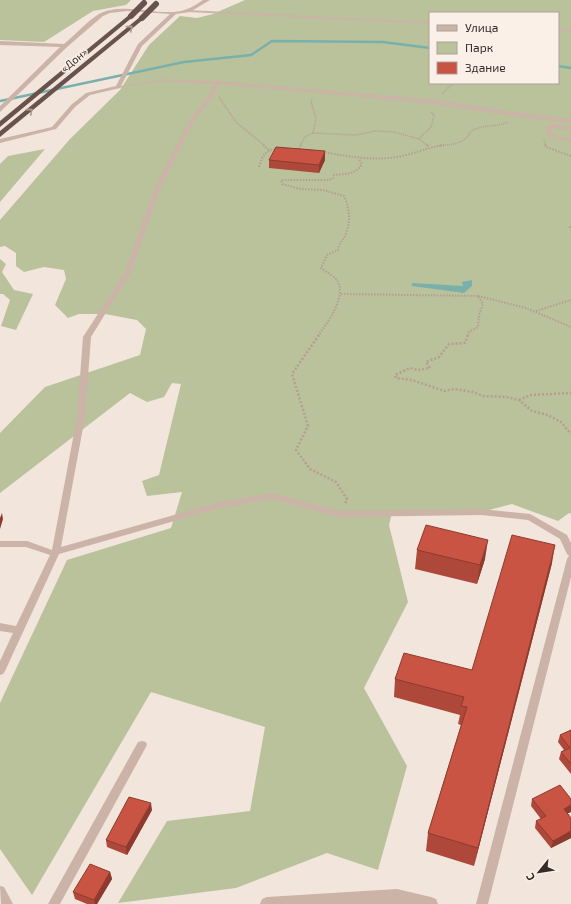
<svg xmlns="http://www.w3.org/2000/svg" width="571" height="904" font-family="'Exo 2',sans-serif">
	<rect width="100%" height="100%" fill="#f2e5db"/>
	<path fill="#b9c29b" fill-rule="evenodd" d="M0 0H131L126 5 93 11 44 42 0 40Z
		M245 0H571V514L569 513 558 521 512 504 481 512 392 513 389 525 408 602 364 688 407 766 378 870 327 853 236 888 118 903 167 821 250 811 265 727 151 692 32 895 0 849V703L67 560 171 528 182 492 147 496 142 481 159 475 181 384 172 383 164 397 147 402 130 393 0 493V433L45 387 140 355 146 329 137 320 105 314H79L68 318 55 305 66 279 64 270 44 267 24 272 16 266V253L5 246 0 247V220L70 139 120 90 149 45 180 16 197 18 213 14ZM430 13H558V83H430Z
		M45 149 0 202V164L8 156Z
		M0 259 6 264 2 272 14 290 33 294 16 330 1 326 10 300 3 294H0Z"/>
	<path fill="#7ab0ac" d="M472 280V286L464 293 412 286V283L463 286 462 282Z"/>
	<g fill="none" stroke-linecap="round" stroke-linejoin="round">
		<path stroke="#7ab0ac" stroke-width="2.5" d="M558 66 571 68
			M0 101 184 62 251 55 272 41 383 42 430 48"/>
		<path stroke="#b79d91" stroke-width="1.5" stroke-dasharray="1 1" stroke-linecap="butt" d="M442 94 453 83
			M219 97 236 122 265 146
			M312 99 311 102 316 118 313 133
			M419 139 431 127 434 116 431 111
			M544 140 546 146
			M300 146 305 137 313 133 356 135 375 131 394 132 419 139 428 146
			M437 146C446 145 459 145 466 138 470 134 470 131 475 129 485 125 497 127 508 122"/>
		<path stroke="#b79d91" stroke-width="2" stroke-dasharray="1.5 1.5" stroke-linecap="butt" d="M263 145 269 150
			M427 145 429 147
			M545 145 546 147 571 156
			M294 149 311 150
			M299 149 301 145
			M322 152C347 156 371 161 396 157 412 155 427 147 444 145
			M259 167C263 155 264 151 277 149
			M333 175C344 174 356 175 362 164L359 159
			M569 227H571
			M341 294 478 296 483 304 479 315 478 327 469 332 468 336
			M478 296 526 308 571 327
			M536 311 571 300
			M318 336C327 323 346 298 338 282 336 277 326 272 321 268L327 255 338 250C338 244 342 242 345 236 351 223 350 209 344 196L323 190 300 189 282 184 281 180H328L334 178"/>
		<path stroke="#b79d91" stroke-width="2.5" stroke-dasharray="2 2" stroke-linecap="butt" d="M319 335 292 374 308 426 296 450 310 469 336 482 347 499 345 504
			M468 335 465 343 449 344 439 357 426 362 430 368 418 370 410 368 395 375 396 378 412 380 444 391 454 389 473 392 483 396 506 397 519 400 532 411 548 415 561 422 571 434
			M519 400 531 395 571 393"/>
		<path fill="#cbb3a7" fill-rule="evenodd" d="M187 10 430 22V24L188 12 186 11Z
			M558 29 571 30V32L558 31Z
			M161 79 218 81 436 100 527 114 571 119V123L527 118 436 104 219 84 210 101 195 119 161 187 131 272 91 337 85 417 61 547 220 502 271 493 340 511 481 509 530 514 567 535 571 543V577L488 904H476L567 559 569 556 567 554 560 539 528 520 481 515 340 517 271 499 220 508 59 554 5 671 3 674 0 675V661L13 633 0 631V623L16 626 50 555 26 547H0V541H27L52 550 77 417 83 337 125 272 155 187 190 119 206 100 214 84 161 81 118 88 116 87Z
			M554 124 571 127V131L554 128 551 129V132L559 137 571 138V142L556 139 547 134 546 127Z
			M142 741 146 742 147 745 60 904H48L138 742Z
			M0 886 4 887 13 904H1Z"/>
		<path fill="#cbb3a7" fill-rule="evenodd" d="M203 0H210L190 12 176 14 142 46 120 88 90 95 75 107 56 129 0 143V139L52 127 71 105 86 93 116 86 138 44 170 14 127 11 110 13 103 16 67 47 0 112V106L60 47 0 45V41L64 44C75 35 86 22 99 14 125 0 163 19 187 9 193 7 198 3 203 0Z
			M397 889 431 897 436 899 438 904H260L262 899 267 897Z"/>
		<path fill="#68524c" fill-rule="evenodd" d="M129 15 134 16 0 127V121Z
			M140 17 145 18 0 137V131Z"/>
		<path stroke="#68524c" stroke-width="6" d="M131 16 144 3
			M142 18 156 4"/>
	</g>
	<path fill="#ad483a" d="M269 160H325L319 173 269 168Z
		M417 550 485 559 477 584 415 569Z
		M552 563 474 866 426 851 428 833 461 725 458 724 460 715 394 697 395 679 472 670Z
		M571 730V774L559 759 561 752 564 750 558 742 560 735Z
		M532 799H571V812L567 813 571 818V838L551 848 535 828 536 821 541 819 531 806Z
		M152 810 127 855 107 847 106 840Z
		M110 872 112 879 97 904H87L75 899 73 892Z"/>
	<path fill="#8d3b2f" d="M325 151V160L319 173V165Z
		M2 513 3 519 0 529V518Z
		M488 540 485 559 477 584 480 565Z
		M555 545 552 563 474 866 478 848Z
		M151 803 152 810 127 855 126 847Z
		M571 805V812L562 816 564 809Z
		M571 831V838L551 848 553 841Z
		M110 872 112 879 97 904H95L94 900Z"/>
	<path fill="#c95443" stroke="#8d3b2f" d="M276 147 325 151 319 165 269 160Z
		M426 525 488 540 480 565 417 550Z
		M512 535 555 545 478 848 428 833 467 707 461 706 464 697 395 679 404 653 472 670Z
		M571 730V764L561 752 570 748 560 735Z
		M560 785 571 799V805L564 809 571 818V831L553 841 536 821 546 816 532 799Z
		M129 797 151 803 126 847 106 840Z
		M90 864 110 872 94 900 73 892Z"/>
	<defs><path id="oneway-chevron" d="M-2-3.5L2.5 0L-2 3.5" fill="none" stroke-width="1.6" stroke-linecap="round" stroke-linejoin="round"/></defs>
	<g stroke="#aa9992">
		<use href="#oneway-chevron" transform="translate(130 28) rotate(-40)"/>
		<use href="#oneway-chevron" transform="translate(30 111) rotate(-40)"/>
	</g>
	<g text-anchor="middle" stroke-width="3" stroke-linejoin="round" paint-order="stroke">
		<g font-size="11" fill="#372b28" stroke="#faf0e8">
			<text transform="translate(74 60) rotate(-40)" y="4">«Дон»</text>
		</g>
	</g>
	<rect x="429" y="12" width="130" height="72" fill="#faf0e8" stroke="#aca19b"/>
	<rect x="437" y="25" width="20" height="6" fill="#cbb3a7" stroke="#aca19b"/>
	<text x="465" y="32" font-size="12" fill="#372b28">Улица</text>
	<rect x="437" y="42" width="20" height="12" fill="#b9c29b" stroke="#aca19b"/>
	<text x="465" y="52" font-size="12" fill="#372b28">Парк</text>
	<rect x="437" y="62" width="20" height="12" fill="#c95443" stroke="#aca19b"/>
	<text x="465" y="72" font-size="12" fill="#372b28">Здание</text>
	<g transform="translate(539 872) rotate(240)" stroke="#faf0e8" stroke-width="3" paint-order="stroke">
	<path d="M0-3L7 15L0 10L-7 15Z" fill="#372b28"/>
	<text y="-6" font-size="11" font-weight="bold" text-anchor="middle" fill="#372b28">С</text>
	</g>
</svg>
